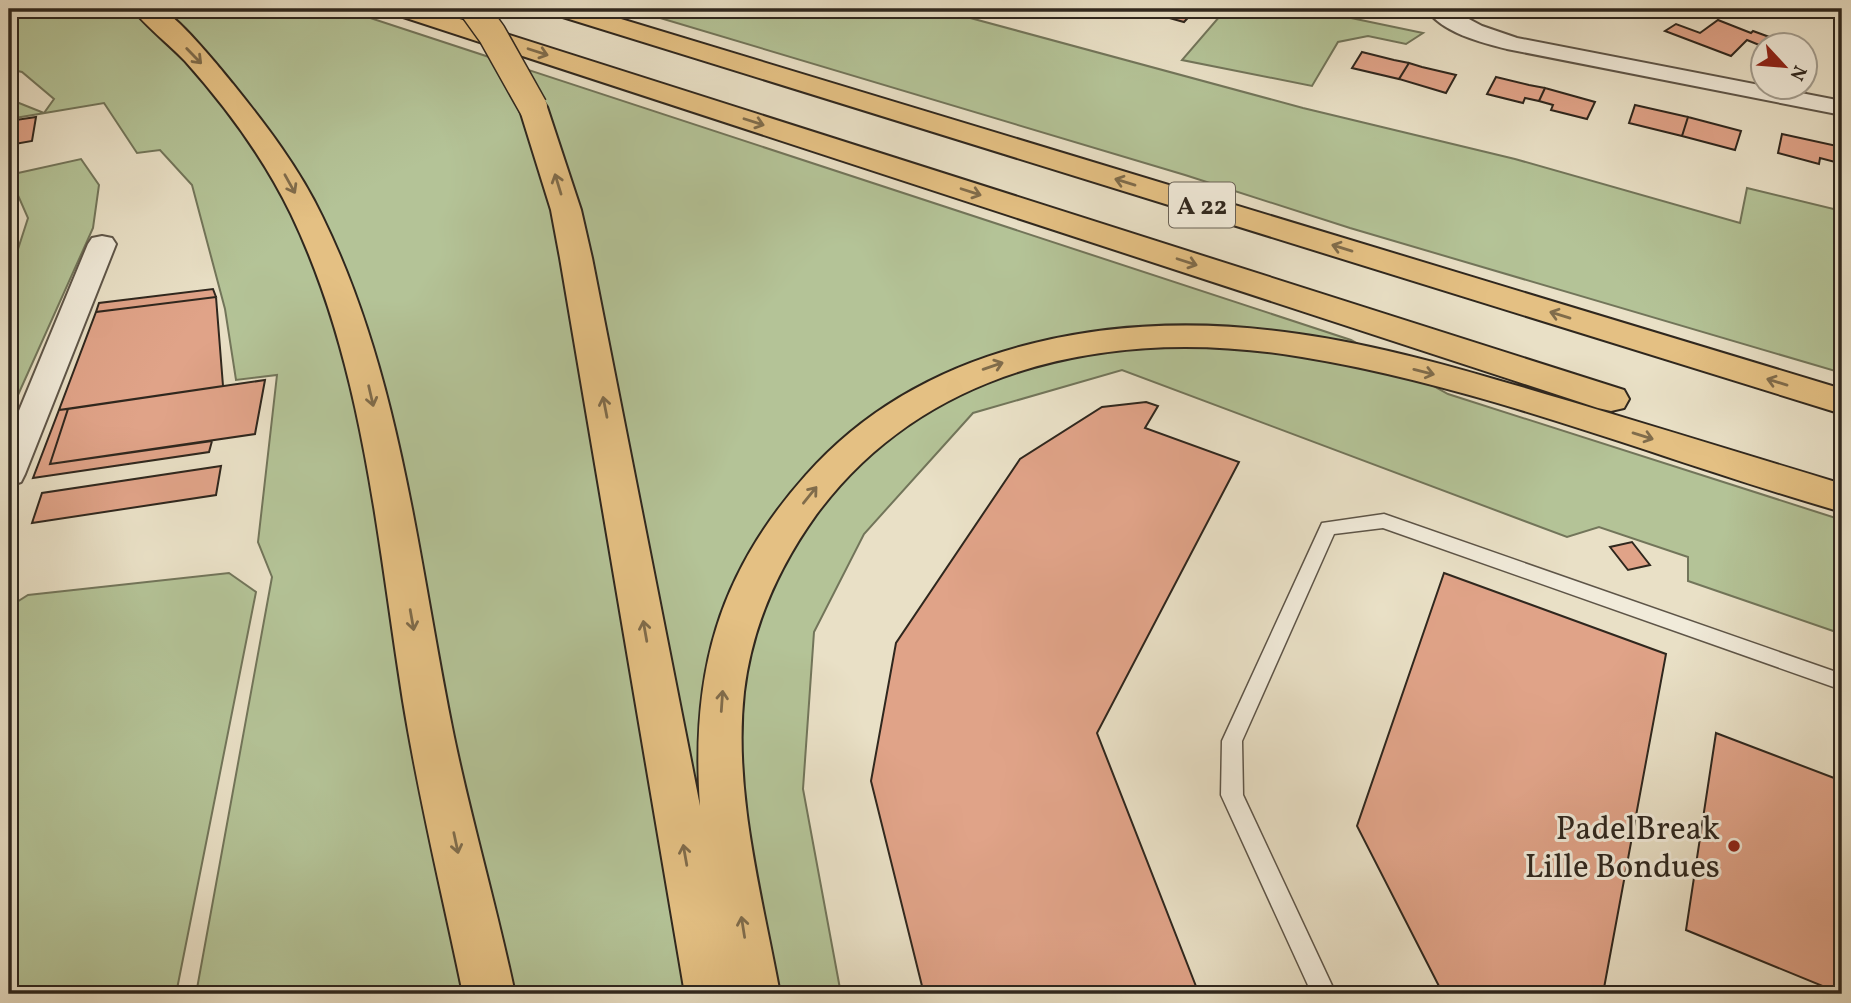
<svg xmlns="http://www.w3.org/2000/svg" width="1851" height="1003" font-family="Vollkorn,serif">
	<rect width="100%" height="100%" fill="#e9e0c6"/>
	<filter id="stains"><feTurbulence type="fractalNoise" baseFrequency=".00286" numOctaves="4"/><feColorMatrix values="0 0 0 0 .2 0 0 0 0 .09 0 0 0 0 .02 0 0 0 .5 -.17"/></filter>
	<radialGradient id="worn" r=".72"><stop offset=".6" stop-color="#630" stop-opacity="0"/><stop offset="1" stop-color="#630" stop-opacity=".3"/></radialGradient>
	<path fill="#b4c397" stroke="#72755a" stroke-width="2" d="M9 9H343L1351 340 1448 394 1842 520V634L1688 581V557L1599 527 1567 537 1122 370 973 413 864 534 814 632 803 789 841 994H196L272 577 258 542 277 375 236 380 225 309 192 185 160 150 137 153 104 103 9 119V99L44 113 54 99 22 72 9 69Z
		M630 9H937L1303 108 1515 159 1740 223 1747 188 1842 211V373L1350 228 1185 175Z
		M1226 9H1308L1423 33 1406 44 1368 36 1338 42 1312 86 1182 60Z
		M81 159 99 185 93 228 9 415V277L28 218 9 175Z
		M229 573 256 592 176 994H9V607L28 595Z"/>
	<path fill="#e0a388" stroke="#2f271e" stroke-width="2" d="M1153 9H1196L1184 22 1155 14 1159 10Z
		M1718 20 1751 33 1753 31 1783 42 1779 46 1764 47 1747 40 1731 56 1665 31 1676 24 1700 33Z
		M1362 52 1394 60 1409 63 1399 79 1352 68Z
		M1409 63 1422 67 1456 75 1446 93 1399 79Z
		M1496 77 1529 85 1545 88 1539 101 1525 98 1523 103 1487 94Z
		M1545 88 1595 102 1587 119 1551 110 1553 105 1539 101Z
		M1635 105 1688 117 1682 136 1629 123Z
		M36 117 32 141 9 145V121Z
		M1688 117 1741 131 1735 150 1682 136Z
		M1782 134 1837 146 1835 162 1820 158 1819 164 1778 153Z
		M213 289 216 297 96 312 99 303Z
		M216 297 223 386 59 410 96 312Z
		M265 380 255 434 50 464 68 409Z
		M1146 402 1158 406 1145 428 1239 462 1097 733 1199 994H924L871 781 896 643 1020 459 1102 407Z
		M68 409 50 464 212 441 209 452 33 478 59 410Z
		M221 466 216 495 32 523 42 493Z
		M1632 542 1650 565 1628 570 1610 547Z
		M1444 573 1666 654 1604 988 1561 994H1443L1357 826Z
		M1716 733 1842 781V994L1686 930Z"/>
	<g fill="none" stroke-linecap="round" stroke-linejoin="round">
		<g stroke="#5e5548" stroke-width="3">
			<path id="service" d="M1384 514 1842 674V690L1383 528 1334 534 1242 741 1243 795 1336 994H1312L1221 795 1222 741 1322 523Z"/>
		</g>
		<g stroke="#5e5548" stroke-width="4">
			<path id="minor" d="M1426 9H1450L1482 26 1517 38 1842 101V115L1507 49C1480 42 1443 33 1426 9Z
				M102 236 112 238 116 244 25 474 21 482 9 486V435L88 244 92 238Z"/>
		</g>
		<g stroke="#2f271e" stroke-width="4">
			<path id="motorway" d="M133 9C141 9 153 6 160 9 176 14 221 69 233 84 266 125 299 168 322 216 402 379 418 561 454 737 472 823 497 908 515 994H463C443 897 419 800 403 701 377 538 364 366 291 214 264 158 226 107 185 61 172 47 141 22 133 9Z
				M391 9H428L1624 390 1629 399 1624 408 1611 411 1598 408 394 14Z
				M550 9H588L1842 389V414L553 14Z
				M533 99 543 101 547 107 581 210 592 258 700 806C691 674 717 575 806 475 927 338 1125 308 1299 334 1391 347 1480 375 1569 401 1660 428 1751 456 1842 484V512C1664 461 1486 387 1302 357 1122 327 930 361 816 515 778 568 752 626 744 692 733 792 762 896 780 994H685L560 258 551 210 519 107 523 101Z"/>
		</g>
		<use href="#service" fill="#f1ebda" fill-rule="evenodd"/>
		<use href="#minor" fill="#f1ebda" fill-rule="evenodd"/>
		<use href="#motorway" fill="#e4c083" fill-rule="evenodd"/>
		<g stroke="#2f271e" stroke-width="31" stroke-linecap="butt">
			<path id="motorway-bridge" d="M474 9 492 34 533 107"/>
		</g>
		<use href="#motorway-bridge" stroke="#e4c083" stroke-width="28"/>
	</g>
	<defs><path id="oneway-shaft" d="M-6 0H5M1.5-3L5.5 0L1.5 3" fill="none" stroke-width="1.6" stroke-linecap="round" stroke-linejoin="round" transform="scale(1.75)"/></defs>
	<g stroke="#806c4b">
		<use href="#oneway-shaft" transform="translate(538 52) rotate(18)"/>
		<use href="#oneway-shaft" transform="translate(194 56) rotate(46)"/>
		<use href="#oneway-shaft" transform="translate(754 122) rotate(18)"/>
		<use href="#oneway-shaft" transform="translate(1125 182) rotate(-163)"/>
		<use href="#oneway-shaft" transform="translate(290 184) rotate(61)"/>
		<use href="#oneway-shaft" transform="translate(558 184) rotate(-107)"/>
		<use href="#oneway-shaft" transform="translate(971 192) rotate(18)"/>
		<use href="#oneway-shaft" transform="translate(1342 248) rotate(-163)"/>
		<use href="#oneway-shaft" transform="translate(1187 262) rotate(18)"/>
		<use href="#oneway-shaft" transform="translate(1560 315) rotate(-163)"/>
		<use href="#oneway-shaft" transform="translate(993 366) rotate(-19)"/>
		<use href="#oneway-shaft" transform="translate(1424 372) rotate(14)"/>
		<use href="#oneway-shaft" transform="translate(1777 382) rotate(-163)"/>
		<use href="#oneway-shaft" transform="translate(371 396) rotate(77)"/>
		<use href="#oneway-shaft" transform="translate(605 407) rotate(-101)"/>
		<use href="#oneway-shaft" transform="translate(1643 436) rotate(17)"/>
		<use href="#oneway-shaft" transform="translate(810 495) rotate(-51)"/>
		<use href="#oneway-shaft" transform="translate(412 620) rotate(80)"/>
		<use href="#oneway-shaft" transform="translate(645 631) rotate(-100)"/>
		<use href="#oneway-shaft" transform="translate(722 701) rotate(-86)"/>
		<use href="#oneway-shaft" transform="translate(456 843) rotate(78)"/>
		<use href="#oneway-shaft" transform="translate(685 855) rotate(-100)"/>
		<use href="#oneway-shaft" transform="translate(743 927) rotate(-99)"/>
	</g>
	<circle fill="#8f2418" stroke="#f1ebda" stroke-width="2.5" cx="1734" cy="846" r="7"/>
	<g text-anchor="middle" stroke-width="6" stroke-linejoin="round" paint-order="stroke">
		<rect fill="#f1ebda" stroke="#696256" stroke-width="2" x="1169" y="182.5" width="66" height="45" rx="5"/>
		<g font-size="26" font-weight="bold" fill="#2f271e">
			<text x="1202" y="214">A 22</text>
		</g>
		<g font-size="33" fill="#2f271e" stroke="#f1ebda" text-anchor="end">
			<text x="1720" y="839">PadelBreak<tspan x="1720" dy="38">Lille Bondues</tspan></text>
		</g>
	</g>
	<rect width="1851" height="1003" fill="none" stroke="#e9e0c6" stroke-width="35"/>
	<rect x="10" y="10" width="1830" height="982" fill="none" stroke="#2f271e" stroke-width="3.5"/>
	<rect x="18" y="18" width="1816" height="968" fill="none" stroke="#2f271e" stroke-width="2"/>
	<g transform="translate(1784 66) rotate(116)"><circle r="33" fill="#f1ebda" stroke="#a39d8f" stroke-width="2"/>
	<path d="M0-5L12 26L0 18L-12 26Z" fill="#8f2418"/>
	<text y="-10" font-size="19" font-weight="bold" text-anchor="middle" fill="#2f271e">N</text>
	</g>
	<rect width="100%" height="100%" filter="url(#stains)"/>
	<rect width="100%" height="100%" fill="url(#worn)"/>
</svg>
